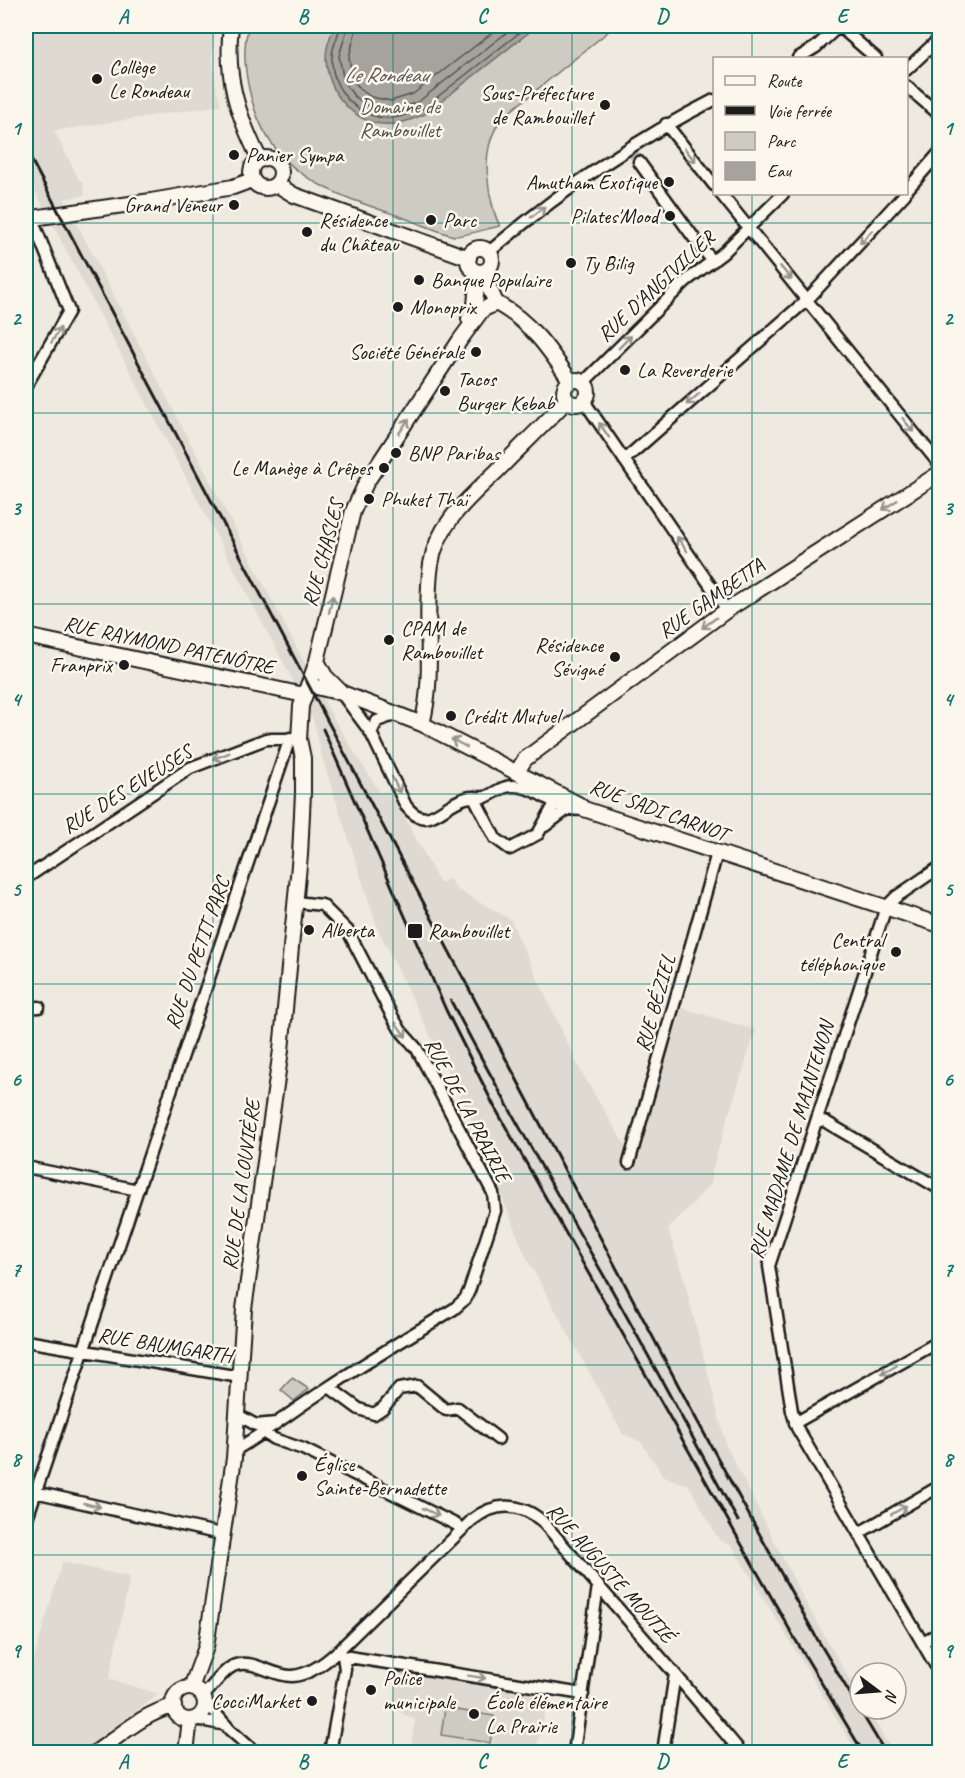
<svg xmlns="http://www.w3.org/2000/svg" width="965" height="1778" font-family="Caveat,sans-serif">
	<rect width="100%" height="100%" fill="#eeeadf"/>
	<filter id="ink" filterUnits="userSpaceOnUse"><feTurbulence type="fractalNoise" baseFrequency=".0167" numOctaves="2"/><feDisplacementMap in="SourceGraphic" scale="12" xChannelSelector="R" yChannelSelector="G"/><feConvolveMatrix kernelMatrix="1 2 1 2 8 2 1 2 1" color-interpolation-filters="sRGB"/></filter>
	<g filter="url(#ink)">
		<path fill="#dedad1" d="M26 26H217L212 56 217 92 221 105 54 131 80 181H82L85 195 64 199 331 714 380 793 388 790 395 803H397L438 880 441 883 450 879 456 889 510 919 580 1070 631 1155 675 1006 756 1030 728 1117 712 1171 711 1184 668 1229 684 1279 726 1445 803 1598 860 1698V1709H867L893 1752H857L732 1546 719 1540 689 1485 664 1477 641 1442 623 1434 525 1255 473 1123 378 929 323 761 313 719 26 174Z
			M62 1562 130 1577 109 1679 159 1694 84 1752H26V1686Z
			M399 1669 549 1694 536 1752H410L415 1720 392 1708Z"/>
		<path fill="#ceccc2" stroke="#75746f" stroke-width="1.5" d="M249 26H615L501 119C485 143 485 166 490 194 492 205 494 215 500 226 489 228 464 236 455 236 446 235 411 220 399 216 329 192 269 175 250 93 245 73 242 46 249 26Z
			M292 1378 309 1389 294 1401 281 1390Z
			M445 1708 494 1716 490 1743 441 1735Z"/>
		<path fill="#a6a39d" stroke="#6f6d69" stroke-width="1.5" d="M335 26H537L425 114C415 118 405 123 394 124 356 128 326 93 326 57 326 46 330 36 335 26Z"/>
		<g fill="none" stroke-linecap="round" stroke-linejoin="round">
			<path stroke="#535250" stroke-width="1.5" d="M340 26C339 36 332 46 332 57 331 90 357 118 390 118 401 118 412 113 422 109L528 26
				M348 26 339 56 344 82 354 96 367 105 378 109 391 111 418 102 515 26
				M357 26 349 57 352 78 360 89 371 97 391 101 413 94 501 26"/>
			<path stroke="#c4c1b8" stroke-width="10" stroke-dasharray="10 5" stroke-linecap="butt" d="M633 154 639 162"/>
			<g stroke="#1c1c1c" stroke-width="15">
				<path id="minor" d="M839 26 876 58
					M798 58 816 47 839 26
					M906 70 940 38
					M906 86 940 115
					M666 124 714 185
					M639 162 694 238
					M906 191 940 152
					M721 194 940 465
					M699 245 713 261
					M489 252C558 193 633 141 714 100
					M583 383 686 281 723 253 783 194
					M26 386 69 311 32 219
					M584 401 727 610
					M624 460 808 299 905 194
					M342 694 371 733 406 806C428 834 442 804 466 798 472 796 479 798 485 797 492 795 498 789 506 787 532 779 561 816 584 809
					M371 733 377 721 397 714
					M474 797 495 838 510 849 538 834 559 796
					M545 826 569 808
					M940 867 896 897 886 907 769 1266 792 1411 797 1428 940 1673
					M26 878 190 768 266 739H296
					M26 1008 39 1007
					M817 1119 826 1122 940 1189
					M629 1163 717 853
					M26 1167 138 1190
					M26 1341 240 1377
					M329 1387 359 1409 374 1414 383 1408 399 1389 417 1386 446 1410 458 1408 498 1439
					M238 1415 256 1425 276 1423
					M795 1423 940 1341
					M264 1433 274 1439 303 1449 457 1525 461 1530
					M235 1450C266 1432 295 1409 326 1389 368 1361 411 1335 454 1309L465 1299 469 1291 495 1211 493 1193 417 1049 401 1031 391 1014 348 931 322 905 296 902
					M26 1490 221 1534
					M26 1521 290 738
					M859 1533 940 1486
					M922 1642 940 1633
					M337 1652 343 1656 583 1694
					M203 1696C213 1687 221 1672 233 1666 251 1657 273 1677 292 1676 309 1675 325 1663 337 1652L472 1520C495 1502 520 1502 542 1521L675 1674 741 1752
					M204 1700 230 1730 255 1752
					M195 1719 226 1725
					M330 1752 345 1669 343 1656
					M574 1752 598 1586
					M663 1752 675 1674"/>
			</g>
			<g stroke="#1c1c1c" stroke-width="18">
				<path id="major" d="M231 26C225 77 237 114 260 160
					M251 173a15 15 0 1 1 30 0a15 15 0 1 1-30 0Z
					M276 184 294 195 469 258
					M26 219 151 201 233 187 252 180
					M468 260a12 12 0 1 1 24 0a12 12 0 1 1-24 0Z
					M482 272 496 303
					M496 303C530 321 550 350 571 382
					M469 319 475 305 478 272
					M564 392a12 12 0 1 1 24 0a12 12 0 1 1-24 0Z
					M26 636 304 695
					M317 661 325 676 341 692
					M308 685 342 693 422 724 578 804 584 809 940 925
					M422 724C436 672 423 617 431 564 437 524 469 498 496 472 519 448 544 425 567 400
					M517 772 525 759 727 610 940 473
					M191 1688 206 1647 234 1458 244 1309 281 1050 300 855 303 793V758L299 739 301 706 317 661 353 511 366 483 460 340 482 310 496 303
					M173 1704a16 16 0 1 1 32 0a16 16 0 1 1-32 0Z
					M96 1752C121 1735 144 1713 174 1706
					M186 1752 190 1720"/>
			</g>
			<use href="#minor" stroke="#fbf7ec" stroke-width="10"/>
			<use href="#major" stroke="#fbf7ec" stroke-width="14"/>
			<path stroke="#1c1c1c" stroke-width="3" d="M26 150 693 1413 816 1637 885 1752
				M323 729 446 1010 494 1106 795 1639 863 1752
				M451 1001C502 1099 557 1194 612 1290 655 1367 696 1444 738 1521"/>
		</g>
		<defs><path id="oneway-shaft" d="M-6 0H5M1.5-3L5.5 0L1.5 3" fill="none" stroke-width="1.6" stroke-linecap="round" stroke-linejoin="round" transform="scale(1.5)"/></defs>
		<g stroke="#97948e">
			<use href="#oneway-shaft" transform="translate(690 155) rotate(52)"/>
			<use href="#oneway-shaft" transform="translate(538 212) rotate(-38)"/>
			<use href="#oneway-shaft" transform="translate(866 237) rotate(133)"/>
			<use href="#oneway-shaft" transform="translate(786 273) rotate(50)"/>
			<use href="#oneway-shaft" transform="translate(56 335) rotate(-59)"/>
			<use href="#oneway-shaft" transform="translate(625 342) rotate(-45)"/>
			<use href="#oneway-shaft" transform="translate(693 399) rotate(139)"/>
			<use href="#oneway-shaft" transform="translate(908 425) rotate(52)"/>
			<use href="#oneway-shaft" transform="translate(404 426) rotate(-56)"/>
			<use href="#oneway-shaft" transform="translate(604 430) rotate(-124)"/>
			<use href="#oneway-shaft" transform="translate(890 505) rotate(147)"/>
			<use href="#oneway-shaft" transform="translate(682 544) rotate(-125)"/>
			<use href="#oneway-shaft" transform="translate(331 604) rotate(-77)"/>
			<use href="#oneway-shaft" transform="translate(709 623) rotate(144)"/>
			<use href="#oneway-shaft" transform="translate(459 743) rotate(-152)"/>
			<use href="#oneway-shaft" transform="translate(221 756) rotate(159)"/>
			<use href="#oneway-shaft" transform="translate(396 785) rotate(65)"/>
			<use href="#oneway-shaft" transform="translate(401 1030) rotate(54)"/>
			<use href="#oneway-shaft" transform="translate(889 1370) rotate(150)"/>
			<use href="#oneway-shaft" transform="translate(92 1505) rotate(13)"/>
			<use href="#oneway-shaft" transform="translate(899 1510) rotate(-30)"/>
			<use href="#oneway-shaft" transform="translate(431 1512) rotate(26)"/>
			<use href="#oneway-shaft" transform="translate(477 1677) rotate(9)"/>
		</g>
	</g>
	<path fill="none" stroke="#0f766e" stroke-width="1.5" stroke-opacity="0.55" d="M213 26V1752M393 26V1752M572 26V1752M752 26V58M752 194V1752M26 223H940M26 413H940M26 604H940M26 794H940M26 984H940M26 1174H940M26 1365H940M26 1555H940"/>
	<g fill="#1c1c1c" stroke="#fbf7ec" stroke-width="2">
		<circle cx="97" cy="79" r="6"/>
		<circle cx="605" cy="105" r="6"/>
		<circle cx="234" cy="155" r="6"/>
		<circle cx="669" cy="182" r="6"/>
		<circle cx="234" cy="205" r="6"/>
		<circle cx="670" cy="216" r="6"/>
		<circle cx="431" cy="220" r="6"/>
		<circle cx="307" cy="232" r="6"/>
		<circle cx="571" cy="263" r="6"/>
		<circle cx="419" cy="280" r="6"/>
		<circle cx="398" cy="307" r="6"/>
		<circle cx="476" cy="352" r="6"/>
		<circle cx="625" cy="370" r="6"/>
		<circle cx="445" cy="391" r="6"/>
		<circle cx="396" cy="453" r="6"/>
		<circle cx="384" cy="468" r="6"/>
		<circle cx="369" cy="499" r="6"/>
		<circle cx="389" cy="640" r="6"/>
		<circle cx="615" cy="657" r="6"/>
		<circle cx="124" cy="665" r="6"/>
		<circle cx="451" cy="716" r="6"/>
		<circle cx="309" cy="930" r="6"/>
		<rect x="407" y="923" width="16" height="16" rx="3"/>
		<circle cx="896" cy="952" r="6"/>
		<circle cx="302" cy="1476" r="6"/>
		<circle cx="371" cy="1690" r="6"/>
		<circle cx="312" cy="1701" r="6"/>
		<circle cx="474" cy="1714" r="6"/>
	</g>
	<g text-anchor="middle" stroke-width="5" stroke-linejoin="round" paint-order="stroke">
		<g font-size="21" fill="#1c1c1c" stroke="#fbf7ec" text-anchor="start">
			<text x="109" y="74">Collège<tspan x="109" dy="24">Le Rondeau</tspan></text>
			<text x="593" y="100" text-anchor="end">Sous-Préfecture<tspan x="593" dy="24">de Rambouillet</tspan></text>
			<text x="246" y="162">Panier Sympa</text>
			<text x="657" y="189" text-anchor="end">Amutham Exotique</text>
			<text x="222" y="212" text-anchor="end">Grand Veneur</text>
			<text x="658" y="223" text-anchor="end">Pilates'Mood</text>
			<text x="319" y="227">Résidence<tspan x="319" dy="24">du Château</tspan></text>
			<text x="443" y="227">Parc</text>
			<text x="583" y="270">Ty Bilig</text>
			<text x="431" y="287">Banque Populaire</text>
			<text x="410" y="314">Monoprix</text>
			<text x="464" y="359" text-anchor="end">Société Générale</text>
			<text x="637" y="377">La Reverderie</text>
			<text x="457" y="386">Tacos<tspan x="457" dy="24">Burger Kebab</tspan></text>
			<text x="408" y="460">BNP Paribas</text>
			<text x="372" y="475" text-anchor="end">Le Manège à Crêpes</text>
			<text x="381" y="506">Phuket Thaï</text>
			<text x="401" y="635">CPAM de<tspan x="401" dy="24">Rambouillet</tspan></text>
			<text x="603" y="652" text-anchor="end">Résidence<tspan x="603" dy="24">Sévigné</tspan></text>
			<text x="112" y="672" text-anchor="end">Franprix</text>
			<text x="463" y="723">Crédit Mutuel</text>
			<text x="321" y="937">Alberta</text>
			<text x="428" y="938">Rambouillet</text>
			<text x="884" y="947" text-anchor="end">Central<tspan x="884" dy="24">téléphonique</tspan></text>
			<text x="314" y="1471">Église<tspan x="314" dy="24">Sainte-Bernadette</tspan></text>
			<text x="383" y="1685">Police<tspan x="383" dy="24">municipale</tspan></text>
			<text x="300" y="1708" text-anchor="end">CocciMarket</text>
			<text x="486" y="1709">École élémentaire<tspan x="486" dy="24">La Prairie</tspan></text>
		</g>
		<g font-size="21" fill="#51514e" stroke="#fbf7ec">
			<text x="400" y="113">Domaine de<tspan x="400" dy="24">Rambouillet</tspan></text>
		</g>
		<g font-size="21" fill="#1c1c1c" stroke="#fbf7ec">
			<text transform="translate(656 286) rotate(-43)" y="7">RUE D'ANGIVILLER</text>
			<text transform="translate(323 553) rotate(-75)" y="7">RUE CHASLES</text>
			<text transform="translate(711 598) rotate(-35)" y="7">RUE GAMBETTA</text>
			<text transform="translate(169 645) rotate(12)" y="7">RUE RAYMOND PATENÔTRE</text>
			<text transform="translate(127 789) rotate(-32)" y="7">RUE DES EVEUSES</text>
			<text transform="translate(659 810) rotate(20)" y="7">RUE SADI CARNOT</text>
			<text transform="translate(197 953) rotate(-71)" y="7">RUE DU PETIT PARC</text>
			<text transform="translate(655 1003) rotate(-74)" y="7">RUE BÉZIEL</text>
			<text transform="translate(468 1110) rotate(62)" y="7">RUE DE LA PRAIRIE</text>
			<text transform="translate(791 1140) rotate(-73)" y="7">RUE MADAME DE MAINTENON</text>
			<text transform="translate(241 1185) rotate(-82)" y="7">RUE DE LA LOUVIÈRE</text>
			<text transform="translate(165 1345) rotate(9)" y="7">RUE BAUMGARTH</text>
			<text transform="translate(611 1573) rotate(48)" y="7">RUE AUGUSTE MOUTIÉ</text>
		</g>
		<g font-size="22" font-style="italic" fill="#5a5956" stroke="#fbf7ec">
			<text x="386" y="82">Le Rondeau</text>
		</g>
	</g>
	<rect width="965" height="1778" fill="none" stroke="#fbf7ec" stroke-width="66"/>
	<rect x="713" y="57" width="195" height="138" fill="#fbf7ec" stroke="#a29f99" stroke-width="1.5"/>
	<rect x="725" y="76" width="30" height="9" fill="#fbf7ec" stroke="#a29f99" stroke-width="1.5"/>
	<text x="767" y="87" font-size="18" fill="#1c1c1c">Route</text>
	<rect x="725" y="106" width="30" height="9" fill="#1c1c1c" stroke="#a29f99" stroke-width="1.5"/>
	<text x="767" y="117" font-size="18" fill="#1c1c1c">Voie ferrée</text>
	<rect x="725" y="132" width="30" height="18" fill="#ceccc2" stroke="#a29f99" stroke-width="1.5"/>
	<text x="767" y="147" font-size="18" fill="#1c1c1c">Parc</text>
	<rect x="725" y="162" width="30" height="18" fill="#a6a39d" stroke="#a29f99" stroke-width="1.5"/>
	<text x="767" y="177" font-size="18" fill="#1c1c1c">Eau</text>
	<g transform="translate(878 1691) rotate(106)"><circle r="28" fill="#fbf7ec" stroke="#a29f99" stroke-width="1.5"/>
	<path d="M0-4.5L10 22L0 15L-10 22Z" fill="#1c1c1c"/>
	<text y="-9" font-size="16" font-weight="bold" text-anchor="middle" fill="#1c1c1c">N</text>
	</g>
	<rect x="33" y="33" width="899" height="1712" fill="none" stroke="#0f766e" stroke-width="2"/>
	<g font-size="20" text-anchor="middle" font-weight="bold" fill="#0f766e">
		<text x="123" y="23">A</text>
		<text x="303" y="23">B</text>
		<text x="482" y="23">C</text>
		<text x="662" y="23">D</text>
		<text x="842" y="23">E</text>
		<text x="16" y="135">1</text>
		<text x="948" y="135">1</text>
		<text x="16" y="325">2</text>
		<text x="948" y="325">2</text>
		<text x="16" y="515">3</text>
		<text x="948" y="515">3</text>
		<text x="16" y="706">4</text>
		<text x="948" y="706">4</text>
		<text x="16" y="896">5</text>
		<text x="948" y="896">5</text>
		<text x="16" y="1086">6</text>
		<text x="948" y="1086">6</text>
		<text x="16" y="1276">7</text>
		<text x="948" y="1276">7</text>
		<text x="16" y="1466">8</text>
		<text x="948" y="1466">8</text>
		<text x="16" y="1657">9</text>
		<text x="948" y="1657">9</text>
		<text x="123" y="1768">A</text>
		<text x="303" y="1768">B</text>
		<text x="482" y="1768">C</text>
		<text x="662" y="1768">D</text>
		<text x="842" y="1768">E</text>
	</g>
</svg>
